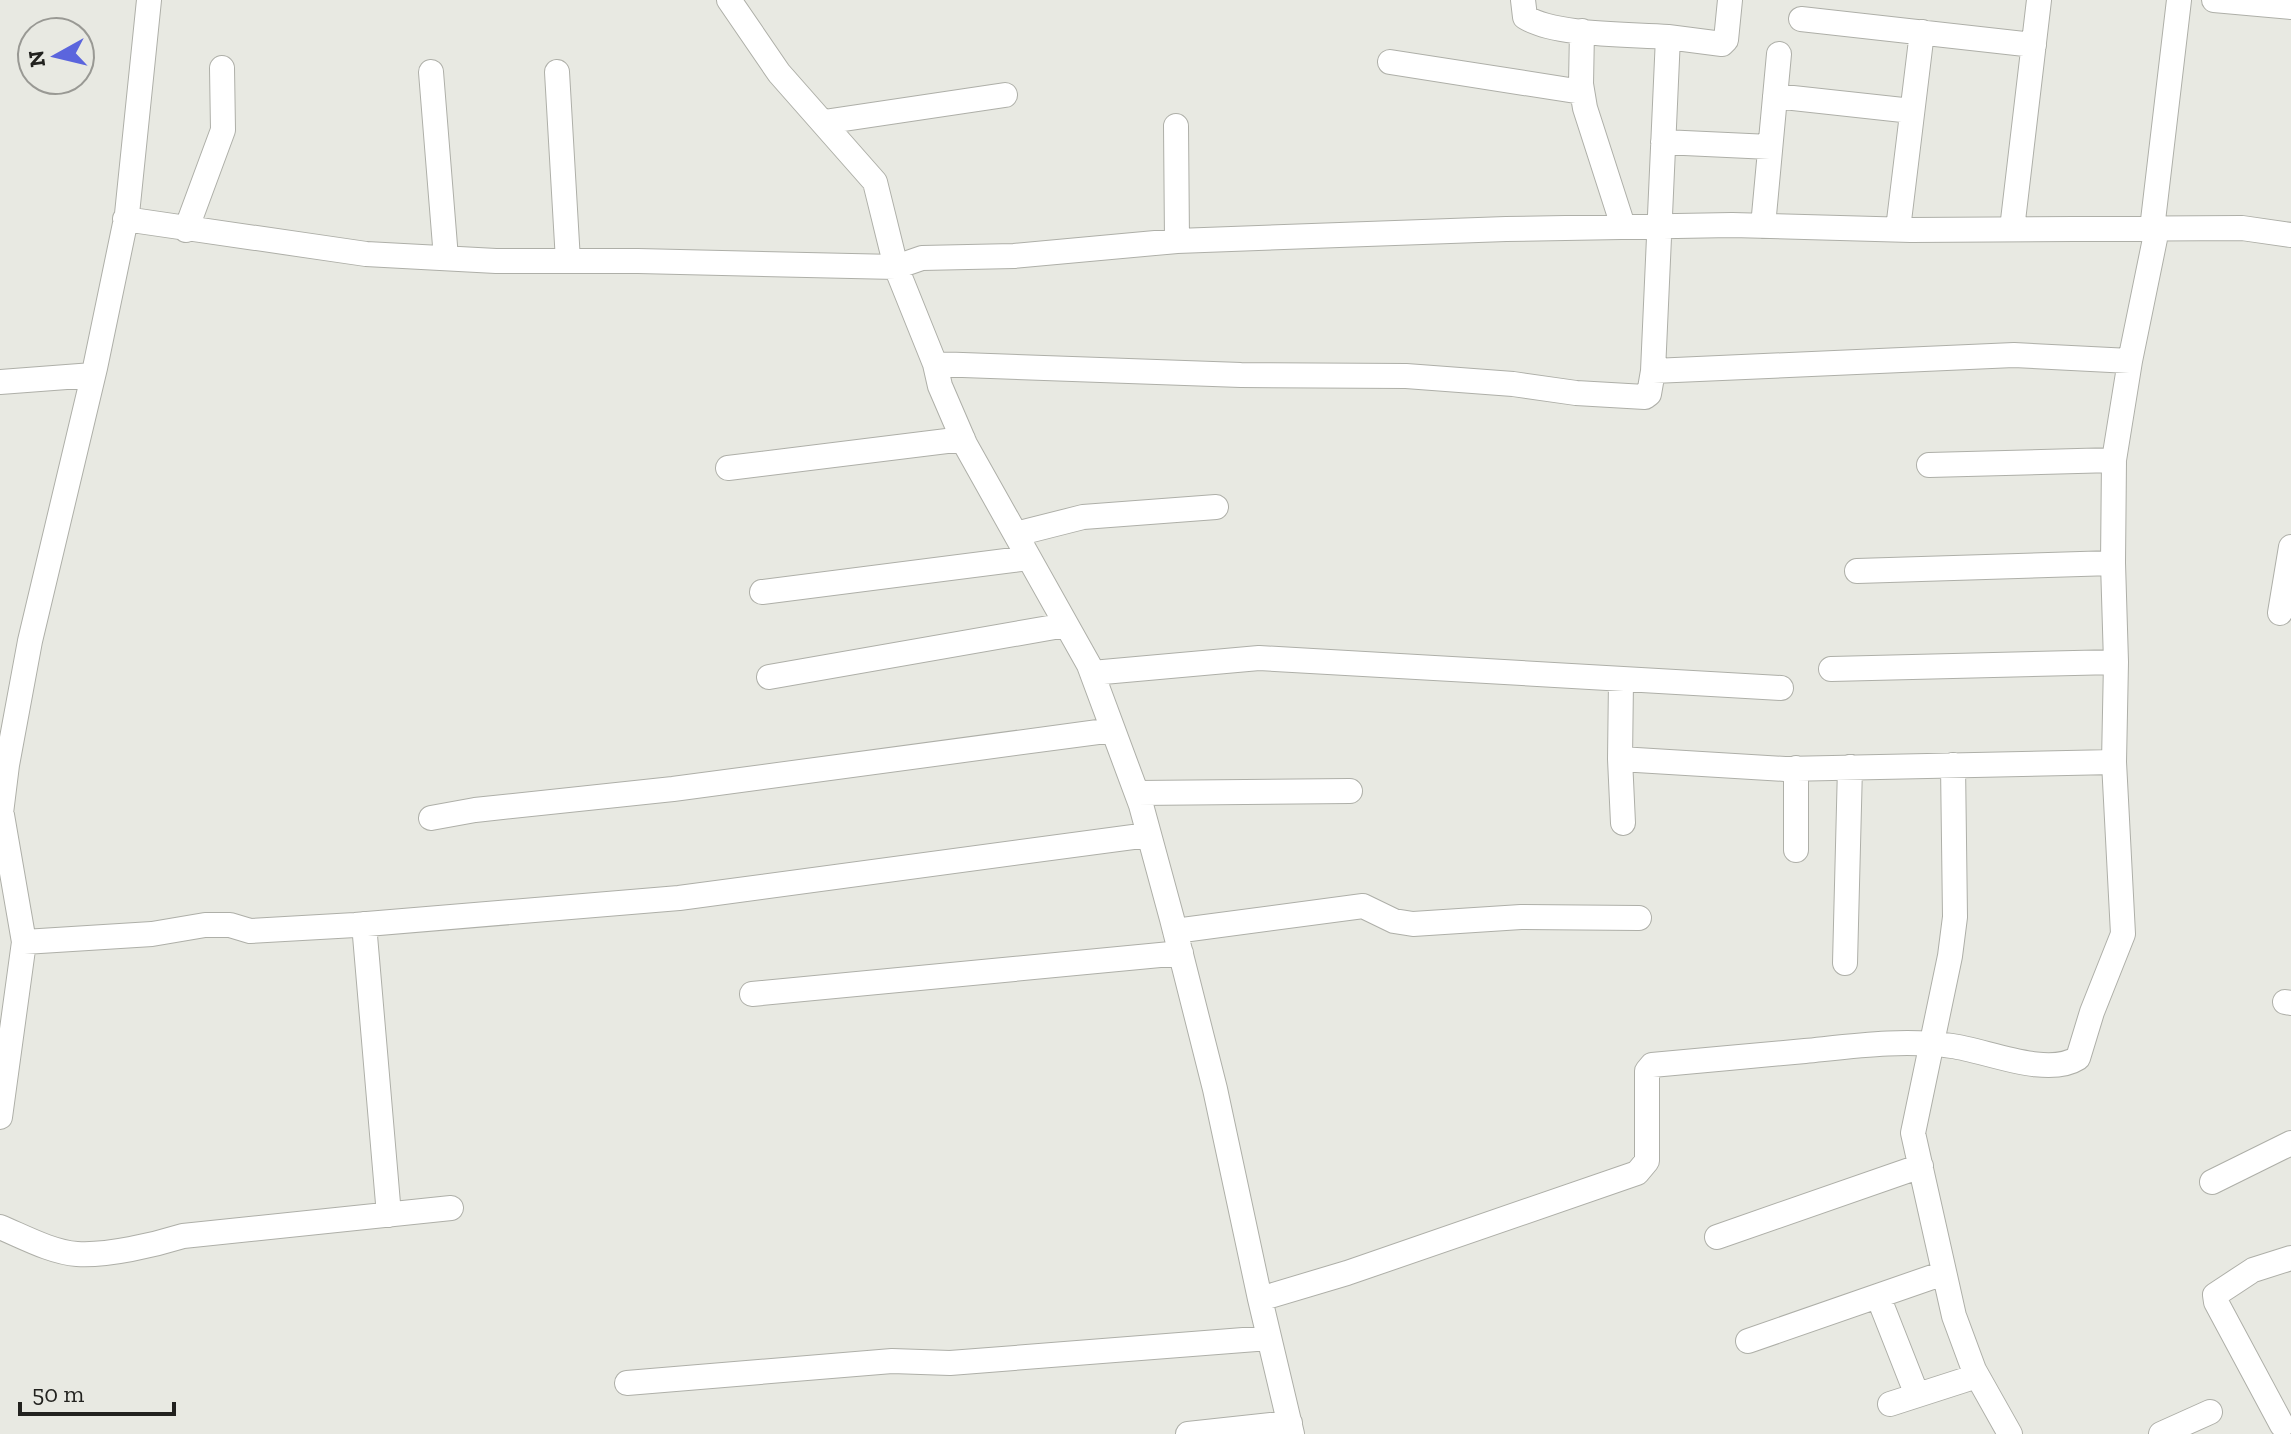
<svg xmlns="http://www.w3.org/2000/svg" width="2291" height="1434" font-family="'Zilla Slab',serif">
	<rect width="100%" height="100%" fill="#e8e9e2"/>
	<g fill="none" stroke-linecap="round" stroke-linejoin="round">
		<g stroke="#aeafa8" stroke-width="26">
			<path id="minor" d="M729 0 779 73 875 182 896 267 935 364 940 386 965 444 1089 665 1141 805 1172 919 1215 1089 1260 1299 1292 1434
				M1523 0 1525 17C1555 36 1630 34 1668 37
				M2214 0 2291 7
				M1801 19 2034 45
				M1582 31 1581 84 1585 108 1623 226
				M1390 62 1582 92
				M431 72 446 258
				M557 72 568 261
				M1775 96 1912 111
				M824 122 1005 95
				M1176 126 1177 241
				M1663 142 1770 147
				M125 219 366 254 496 261H638L896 267 922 258 1014 256 1177 241 1506 229 1732 225 1911 230 2242 228 2291 235
				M1763 226 1779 54
				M1898 229 1922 32
				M2012 229 2039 0
				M2152 229 2179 0
				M186 230 223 130 222 68
				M935 364 1241 375 1406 376 1513 384 1576 393 1645 397 1649 394 1653 371 1668 37 1722 44 1726 40 1730 0
				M1653 371 2014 355 2130 361
				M0 382 93 375
				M1929 465 2114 460 2130 361 2157 229
				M728 468 963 439
				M1016 534 1083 517 1216 507
				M1857 571 2113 563
				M762 592 1028 558
				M2280 613 2291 547
				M1831 669 2116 662
				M1092 673 1259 658 1781 688
				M769 677 1066 625
				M1621 681 1620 759 1623 823
				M1620 759 1785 769 2114 762
				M1953 765 1955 917 1950 956 1913 1133 1954 1316 1974 1370 2010 1434
				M1796 768V850
				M1137 793 1350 791
				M431 818 475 810 673 789 1113 730
				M0 821 7 765 30 641 95 368 127 214 149 0
				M364 924 389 1215
				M1175 931 1363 906 1394 921 1413 924 1521 917 1639 918
				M24 942 152 934 205 925H230L250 931 355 925 679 898 1148 835
				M1845 963 1850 767
				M752 994 1181 953
				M2285 1002 2291 1003
				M0 1117 24 942 2 815
				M2212 1182 2291 1143
				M0 1227C24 1237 51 1252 77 1254 107 1256 154 1245 183 1236L451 1208
				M1717 1237 1921 1166
				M1878 1296 1917 1395
				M1260 1299 1347 1273 1637 1173 1647 1161V1071L1652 1065C1703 1060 1754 1056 1805 1051 1854 1046 1903 1039 1952 1046 1985 1050 2047 1078 2078 1058L2092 1012 2123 934 2114 762 2116 662 2113 563 2114 460
				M1748 1341 1944 1273
				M627 1383 892 1361 950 1363 1269 1338
				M1890 1404 1977 1376
				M2282 1425 2216 1302 2215 1295 2253 1270 2291 1258
				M1188 1434 1290 1423
				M2161 1434 2210 1412"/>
		</g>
		<use href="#minor" stroke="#fff" stroke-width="24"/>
	</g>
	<g transform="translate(56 56) rotate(262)"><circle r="38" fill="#e8e9e2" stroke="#999994" stroke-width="2"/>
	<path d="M0-6L14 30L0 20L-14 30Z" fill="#5b65dd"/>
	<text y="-12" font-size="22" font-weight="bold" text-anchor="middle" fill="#22221f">N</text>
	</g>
	<path d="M20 1402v12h154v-12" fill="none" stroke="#22221f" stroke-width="4"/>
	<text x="32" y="1402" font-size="24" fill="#22221f" stroke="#e8e9e2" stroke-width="6" paint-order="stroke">50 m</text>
</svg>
